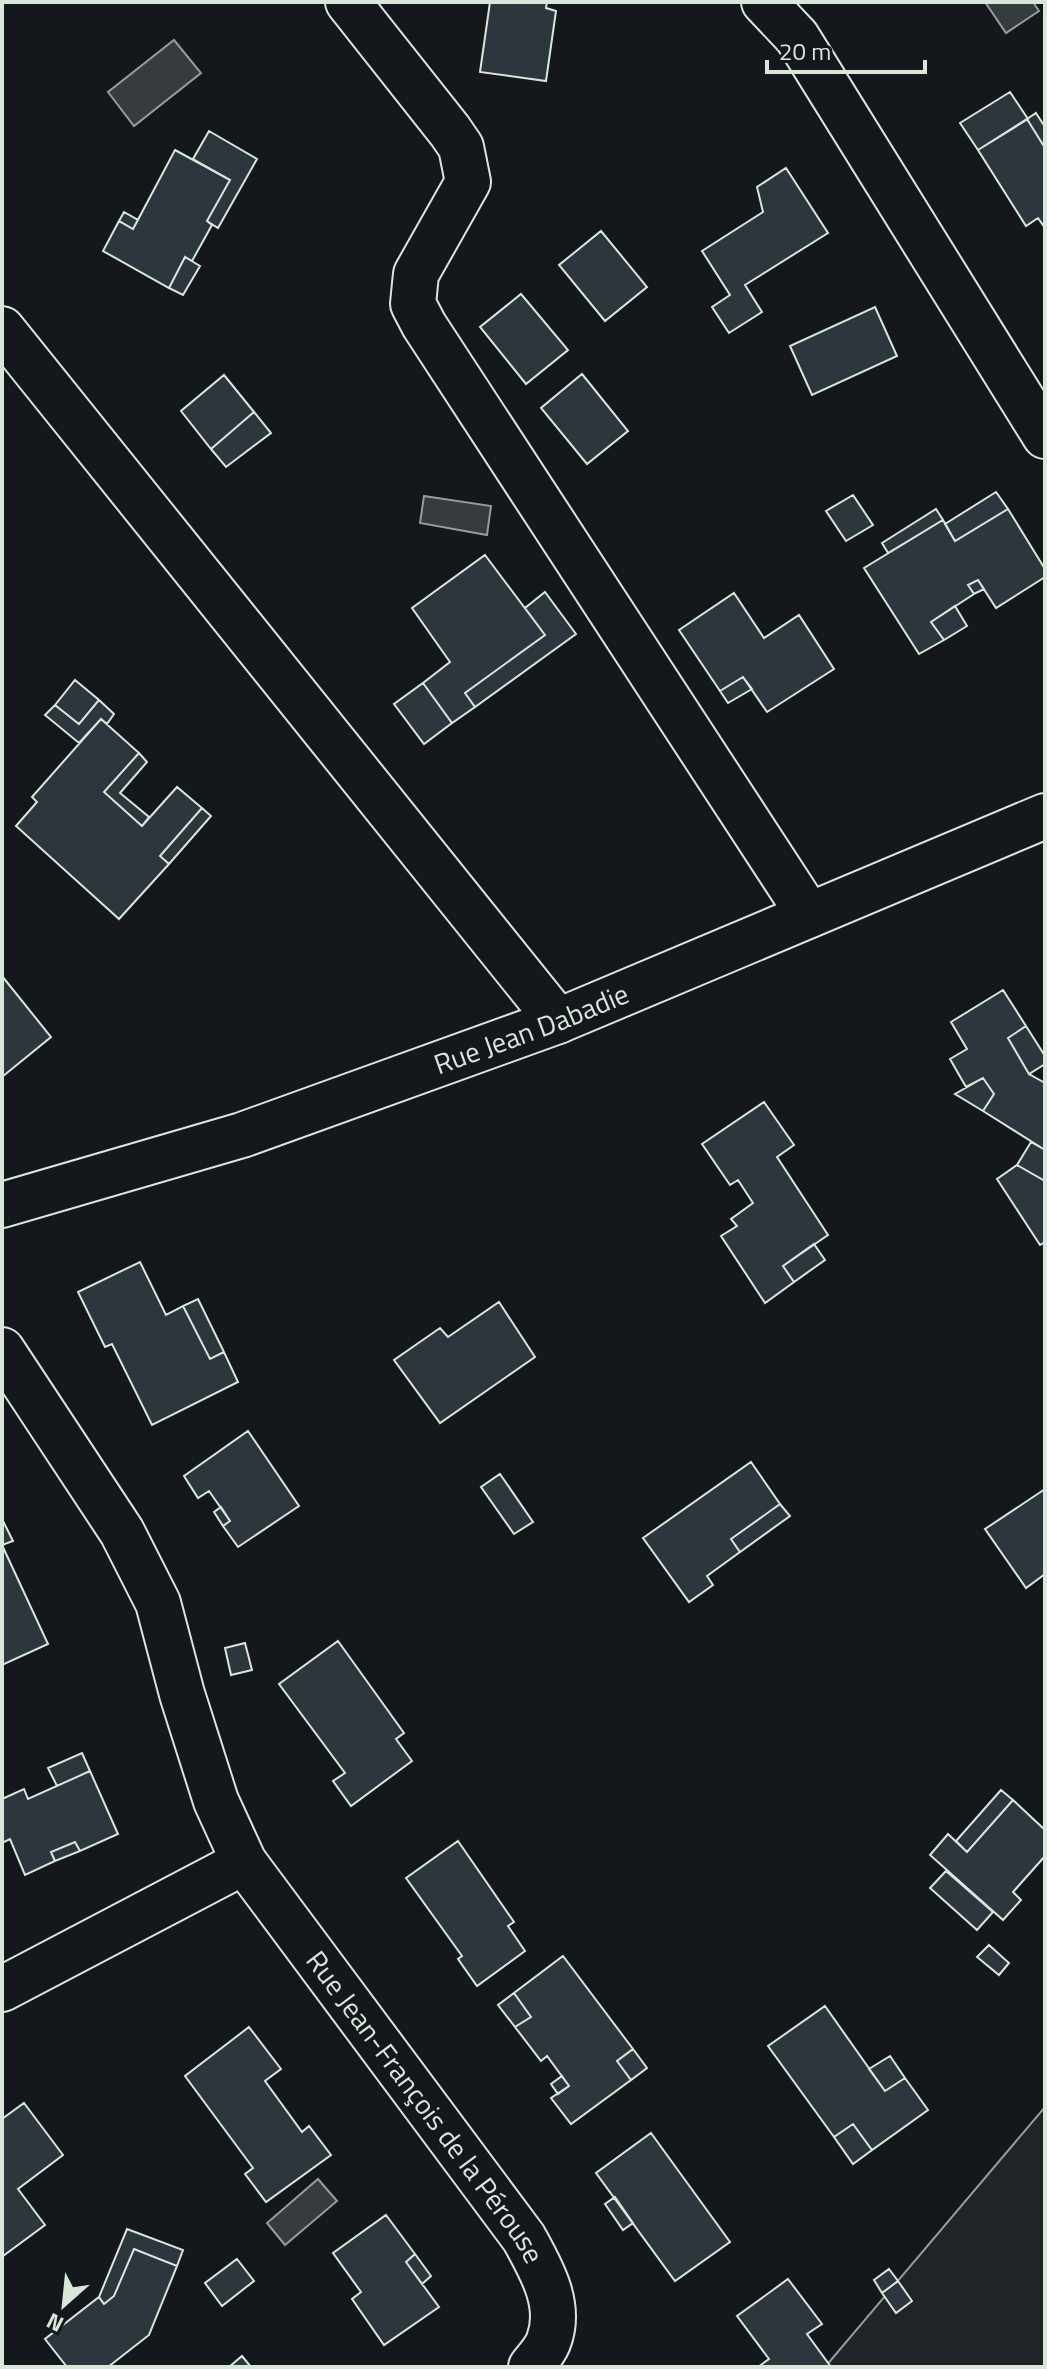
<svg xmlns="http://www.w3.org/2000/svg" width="1047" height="2369" font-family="'Titillium Web',sans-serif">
	<rect width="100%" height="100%" fill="#14181c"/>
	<path fill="#202428" stroke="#939e99" stroke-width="2" d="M1045 2107V2367H825Z"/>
	<path fill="#363b3e" stroke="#939e99" stroke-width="2" d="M985 2H1033L1039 11 1006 33Z
		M174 40 201 73 134 126 108 92Z
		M424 496 491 506 487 535 420 523Z
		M318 2179 337 2201 285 2245 267 2223Z"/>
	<path fill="#2c363c" stroke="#d8e6dc" stroke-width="2" d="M490 2H547L546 8 556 11 546 81 480 72Z
		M1010 92 1028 119 978 150 960 123Z
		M1036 113 1045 127V148L1027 119Z
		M1027 119 1045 148V228L1038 218 1026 226 978 150Z
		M209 131 257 159 218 228 207 221 230 180 193 159Z
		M175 150 230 180 207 221 212 225 192 261 185 257 169 288 103 251 119 221 133 229Z
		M786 168 828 233 745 285 762 312 729 333 712 307 730 295 702 251 763 212 757 187Z
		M124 212 138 220 133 229 119 221Z
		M601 231 647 287 605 321 559 265Z
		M185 257 200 266 183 295 169 288Z
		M521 294 568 350 526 384 480 327Z
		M875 307 897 356 812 395 790 346Z
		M582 374 628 431 587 464 541 408Z
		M224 375 254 412 211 449 181 411Z
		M254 412 271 433 226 467 211 449Z
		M996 492 1008 509 955 541 945 524Z
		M853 495 873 525 846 541 826 511Z
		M936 509 943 520 888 553 882 543Z
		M1008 509 1045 569V577L996 608 978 580 968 585 974 594 931 622 944 640 919 654 864 568 943 520 955 541Z
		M485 555 545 635 465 693 475 707 452 723 423 683 450 662 412 608Z
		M978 580 984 589 974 594 968 585Z
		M545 592 576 634 475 707 465 693 545 635 525 608Z
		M734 593 764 638 799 615 834 669 767 712 743 677 720 691 679 630Z
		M955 606 967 626 944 640 931 622Z
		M743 677 752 689 728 703 720 691Z
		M75 680 99 700 79 724 55 705Z
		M423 683 452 723 424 744 394 704Z
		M99 700 114 714 107 724 101 719 79 743 45 715 55 705 79 724Z
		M101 719 139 753 104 792 142 826 177 787 202 808 160 856 169 864 119 919 16 826 37 802 32 797Z
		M139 753 147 762 120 793 149 817 142 826 104 792Z
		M202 808 211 816 169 864 160 856Z
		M2 976 51 1037 2 1077Z
		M1003 990 1026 1026 1008 1038 1029 1074 1045 1083V1150L983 1111 994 1094 983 1078 966 1087 950 1059 967 1049 951 1022Z
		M1026 1026 1045 1056V1064L1029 1074 1008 1038Z
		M983 1078 994 1094 983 1111 955 1094Z
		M764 1102 794 1145 777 1157 828 1235 783 1266 794 1282 765 1303 721 1236 737 1226 731 1219 753 1203 738 1180 730 1185 702 1144Z
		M1031 1142 1045 1150V1181L1017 1165Z
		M1017 1165 1045 1181V1242L1040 1245 997 1179Z
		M814 1244 825 1260 794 1282 783 1266Z
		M140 1262 166 1315 183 1306 210 1359 224 1352 238 1382 152 1425 112 1344 105 1347 78 1292Z
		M198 1299 224 1352 210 1359 183 1306Z
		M499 1302 535 1357 440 1423 394 1360 440 1328 448 1337Z
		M248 1431 299 1506 238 1547 223 1526 230 1521 209 1491 198 1498 184 1476Z
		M751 1462 780 1504 731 1539 740 1552 707 1576 713 1585 689 1602 643 1538Z
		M500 1474 533 1522 514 1534 481 1487Z
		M1045 1489V1574L1026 1588 985 1529Z
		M780 1504 790 1516 740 1552 731 1539Z
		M221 1507 230 1521 223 1526 214 1512Z
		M2 1519 13 1541 2 1545 48 1644 2 1665Z
		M338 1641 404 1733 396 1739 412 1761 351 1806 333 1781 345 1773 279 1684Z
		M245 1643 252 1670 231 1675 225 1648Z
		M82 1753 90 1771 57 1786 48 1768Z
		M90 1771 118 1834 80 1851 75 1842 51 1852 55 1861 25 1875 10 1839 2 1843V1799L24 1789 28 1799Z
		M1001 1790 1013 1800 967 1852 956 1841Z
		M1013 1800 1045 1830V1856L1013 1892 1021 1900 1003 1920 930 1855 948 1834 967 1852Z
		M458 1841 514 1922 508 1926 525 1951 477 1986 458 1959 462 1956 406 1878Z
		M75 1842 80 1851 55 1861 51 1852Z
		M946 1871 993 1912 977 1930 930 1888Z
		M989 1945 1009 1963 999 1975 977 1957Z
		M563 1956 633 2049 617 2061 631 2080 571 2124 551 2098 569 2086 547 2056 541 2061 515 2027 531 2017 514 1993Z
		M514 1993 531 2017 515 2027 498 2005Z
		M825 2006 885 2091 905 2078 928 2110 872 2150 853 2124 834 2137 768 2046Z
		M249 2027 281 2069 265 2081 302 2132 309 2126 331 2155 266 2202 245 2174 253 2168 185 2076Z
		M633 2049 647 2068 631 2080 617 2061Z
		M890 2056 905 2078 885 2091 869 2069Z
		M562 2076 569 2086 558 2094 551 2084Z
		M24 2103 63 2155 18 2189 45 2225 3 2256 2 2119Z
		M853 2124 872 2150 853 2164 834 2137Z
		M651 2133 730 2242 675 2281 596 2173Z
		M615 2197 633 2223 623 2230 605 2204Z
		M386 2215 415 2254 406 2262 439 2307 384 2345 352 2299 361 2292 333 2253Z
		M127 2229 183 2250 177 2266 134 2249 114 2296 104 2304 99 2297Z
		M134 2249 177 2266 149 2335 108 2367H67L45 2339 99 2297 104 2304 114 2296Z
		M415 2254 431 2276 422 2284 406 2262Z
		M237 2259 254 2281 222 2306 205 2283Z
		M889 2269 898 2281 882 2293 874 2280Z
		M788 2279 822 2324 807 2334 831 2367H758L769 2359 737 2316Z
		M898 2281 912 2301 896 2313 882 2293Z
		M242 2356 251 2367H229Z"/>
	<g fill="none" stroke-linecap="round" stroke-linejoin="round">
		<g stroke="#d8e6dc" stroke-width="48">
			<g id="minor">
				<path d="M348 2 450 131 461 147 468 182 416 274 413 304 424 325 809 915"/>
				<path d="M764 2 797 37 1045 436"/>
				<path d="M2 329 558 1021"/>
				<path id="s1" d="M2 1205 242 1135 558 1021 1045 816"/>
				<path id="s2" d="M2 1350 122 1532 158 1603 182 1694 216 1801 244 1862 524 2238C541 2269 562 2304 549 2340 546 2350 537 2359 531 2367"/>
				<path d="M2 1989 244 1862"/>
			</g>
		</g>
		<use href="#minor" stroke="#14181c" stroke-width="44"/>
	</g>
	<g text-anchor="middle" stroke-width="6" stroke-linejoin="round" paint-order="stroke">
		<g font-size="28" fill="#d8e6dc" stroke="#14181c">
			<text dy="10" stroke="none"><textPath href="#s1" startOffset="558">Rue Jean Dabadie</textPath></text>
			<text dy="10" stroke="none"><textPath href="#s2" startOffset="876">Rue Jean-François de la Pérouse</textPath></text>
		</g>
	</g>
	<rect width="1047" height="2369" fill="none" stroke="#d8e6dc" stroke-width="8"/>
	<g transform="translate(64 2305) rotate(207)" stroke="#14181c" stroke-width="6" paint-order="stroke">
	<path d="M0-6L14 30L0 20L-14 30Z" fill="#d8e6dc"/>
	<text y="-12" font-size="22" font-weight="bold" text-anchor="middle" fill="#d8e6dc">N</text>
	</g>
	<path d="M767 60v12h158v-12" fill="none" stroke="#d8e6dc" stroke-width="4"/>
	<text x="779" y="60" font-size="24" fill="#d8e6dc" stroke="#14181c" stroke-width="6" paint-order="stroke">20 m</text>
</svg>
